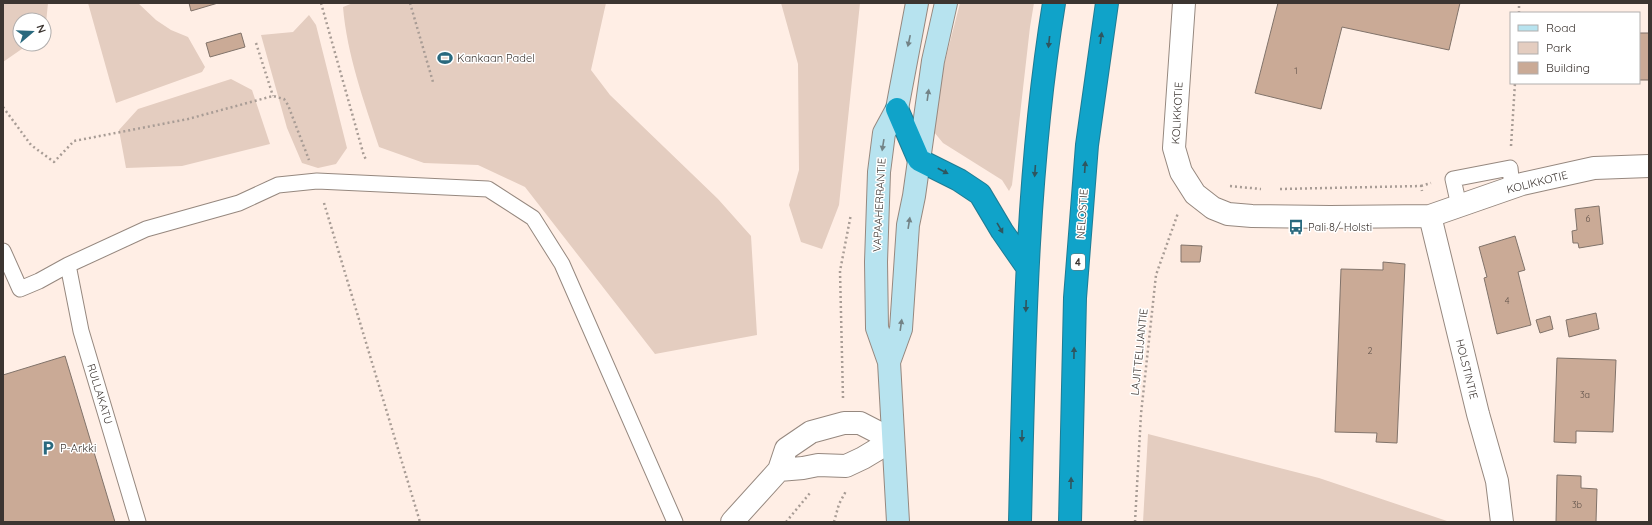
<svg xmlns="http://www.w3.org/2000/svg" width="1652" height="525" font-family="Quicksand,sans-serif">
	<rect width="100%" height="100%" fill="#ffeee5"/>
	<path fill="#e4cdc0" d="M3 3H48L45 33H44V20H20V44H29L3 62Z
		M88 3H138L156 20 171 30 188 37 205 67 202 72 116 103Z
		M353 3H606L591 70 610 95 718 199 751 236 757 335 655 354 525 187 478 165 424 163 379 147C364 101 347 55 343 7Z
		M781 3H860L839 205 822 249 801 242 789 205 799 170 798 64Z
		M960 3H1034L1030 27 1012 185 1009 191 1002 180 943 143 934 132 935 113 945 61Z
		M309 15 316 25 347 148 336 164 318 168 302 163 287 128 261 35 293 32Z
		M231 79 252 90 270 144 182 166 126 168 119 130 138 109Z
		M1148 434 1319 478 1450 522H1143Z"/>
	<path fill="#caaa96" stroke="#81736a" d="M189 3H218L191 11Z
		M1278 3H1460L1449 50 1342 27 1321 109 1255 93Z
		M241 33 245 47 210 57 206 43Z
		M1639 33H1649V80H1639Z
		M1599 206 1603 244 1579 248 1578 243H1573L1572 231 1577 230 1575 209Z
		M1515 236 1525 270 1518 272 1531 325 1497 334 1484 278 1487 277 1479 247Z
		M1181 245 1202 246 1200 262H1181Z
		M1383 262 1405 264 1397 443 1376 442 1377 433 1335 432 1341 269 1383 270Z
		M1596 313 1599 329 1569 337 1566 320Z
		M1550 316 1553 329 1540 333 1536 320Z
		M65 356 115 522H3V375Z
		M1557 358 1616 360 1613 432 1576 431V443L1554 442Z
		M1557 475 1581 476V488L1597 489 1596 522H1556Z"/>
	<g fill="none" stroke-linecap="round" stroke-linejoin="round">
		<g stroke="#96887f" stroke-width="17">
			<path id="lane" d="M1459 206 1453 179 1510 168 1512 187
				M3 251 20 289 39 281 68 265 146 229 239 203 278 185 317 181 488 189 533 218 562 264 675 522
				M68 265 81 331 138 522"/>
		</g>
		<g stroke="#96887f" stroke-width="24">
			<path id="street" d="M1184 3 1174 148 1181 172 1195 194 1213 208 1228 214 1252 216 1330 217 1430 216 1522 184 1594 168 1649 166
				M1430 216 1478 414 1497 481 1502 522
				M844 423H860L893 440 863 458 846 466 818 465 803 468 779 470 786 449 811 432Z
				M732 522 779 470"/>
		</g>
		<g stroke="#96887f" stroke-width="24">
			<path id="secondary" d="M889 362 901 329 908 225 914 196 933 61 946 3
				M898 522 889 362 877 328 876 262 879 172 884 133 897 109 917 3"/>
		</g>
		<g stroke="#1f7c94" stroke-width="24">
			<path id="highway" d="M897 109 919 160 959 180 980 194 1002 231 1027 267
				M1020 522C1024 349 1026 174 1054 3
				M1070 522 1075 298 1087 145 1107 3"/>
		</g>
		<path stroke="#a89c95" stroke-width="2.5" stroke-dasharray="2 3" stroke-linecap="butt" d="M321 3 364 156 367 161
			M410 3 433 82
			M1519 13V3
			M256 43 273 96
			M3 107 31 145 54 162 74 141 188 119 273 96 284 99 288 105 309 160
			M1511 146 1515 83
			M1230 186 1261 189
			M1421 186 1431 183
			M1280 189 1421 186 1422 191
			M324 203 420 522
			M843 398 840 271 851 214
			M786 522 810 493
			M834 522 839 504 846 491
			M1135 522 1141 414 1156 275 1178 213"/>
		<use href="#lane" stroke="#fff" stroke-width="15"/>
		<use href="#street" stroke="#fff" stroke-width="22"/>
		<use href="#secondary" stroke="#b7e3ef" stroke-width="22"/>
		<use href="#highway" stroke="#10a3c9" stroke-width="22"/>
	</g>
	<defs><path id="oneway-solid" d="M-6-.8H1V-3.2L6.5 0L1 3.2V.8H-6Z"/></defs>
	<g fill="#2f565f">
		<use href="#oneway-solid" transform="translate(1101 38) rotate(-82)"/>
		<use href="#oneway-solid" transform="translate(1049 42) rotate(96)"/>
		<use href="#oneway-solid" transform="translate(1085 167) rotate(-86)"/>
		<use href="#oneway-solid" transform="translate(943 171) rotate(28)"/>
		<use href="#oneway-solid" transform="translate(1035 171) rotate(94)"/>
		<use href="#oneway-solid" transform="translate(1000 228) rotate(60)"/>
		<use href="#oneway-solid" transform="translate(1026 306) rotate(92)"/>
		<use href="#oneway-solid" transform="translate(1074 353) rotate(-89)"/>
		<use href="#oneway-solid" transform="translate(1022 436) rotate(91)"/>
		<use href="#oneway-solid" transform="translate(1071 483) rotate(-89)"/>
	</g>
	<g fill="#738386">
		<use href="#oneway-solid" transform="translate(909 41) rotate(102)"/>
		<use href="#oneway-solid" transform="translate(928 95) rotate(-82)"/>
		<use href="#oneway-solid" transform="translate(883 145) rotate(99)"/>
		<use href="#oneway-solid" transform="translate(909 223) rotate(-81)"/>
		<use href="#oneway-solid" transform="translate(901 325) rotate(-82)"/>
	</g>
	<defs>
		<g id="stadium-bare" transform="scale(1.2)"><path d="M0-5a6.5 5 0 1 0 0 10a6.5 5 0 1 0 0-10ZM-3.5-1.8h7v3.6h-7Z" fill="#29697e" stroke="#fff" stroke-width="2.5" paint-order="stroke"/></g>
		<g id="bus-bare" transform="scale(1.2)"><path d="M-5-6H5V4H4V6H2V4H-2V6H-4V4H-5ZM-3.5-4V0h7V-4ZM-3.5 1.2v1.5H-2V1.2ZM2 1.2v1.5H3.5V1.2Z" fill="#29697e" stroke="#fff" stroke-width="2.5" paint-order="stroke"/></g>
		<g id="parking-bare" transform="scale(1.2)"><path d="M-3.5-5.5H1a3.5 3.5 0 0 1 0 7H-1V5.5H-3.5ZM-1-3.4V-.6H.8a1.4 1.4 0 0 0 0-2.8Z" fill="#29697e" stroke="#fff" stroke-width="2.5" paint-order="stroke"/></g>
	</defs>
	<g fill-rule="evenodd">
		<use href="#stadium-bare" x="445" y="58"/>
		<use href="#bus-bare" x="1296" y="227"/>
		<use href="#parking-bare" x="48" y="448"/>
	</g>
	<g text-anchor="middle" stroke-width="3" stroke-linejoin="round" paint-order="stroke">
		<g font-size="9" fill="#60524a">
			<text x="1296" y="74">1</text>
			<text x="1588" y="222">6</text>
			<text x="1507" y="304">4</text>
			<text x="1370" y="354">2</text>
			<text x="1585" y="398">3a</text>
			<text x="1577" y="508">3b</text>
		</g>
		<rect fill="#fff" stroke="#76726f" stroke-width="1" x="1071" y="254" width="14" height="16" rx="3"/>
		<g font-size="10" font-weight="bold" fill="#3c3531">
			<text x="1078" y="266">4</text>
		</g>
		<g font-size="11" fill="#3c3531" stroke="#fff" text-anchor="start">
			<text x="457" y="62">Kankaan Padel</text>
			<text x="1308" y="231">Pali 8/ Holsti</text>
			<text x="60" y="452">P-Arkki</text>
		</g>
		<g font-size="11" fill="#3c3531" stroke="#fff">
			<text transform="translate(1177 113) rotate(-87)" y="4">KOLIKKOTIE</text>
			<text transform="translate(1537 182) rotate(-14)" y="4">KOLIKKOTIE</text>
			<text transform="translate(879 205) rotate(-87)" y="4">VAPAAHERRANTIE</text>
			<text transform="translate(1082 214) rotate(-86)" y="4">NELOSTIE</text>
			<text transform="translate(1139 352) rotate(-84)" y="4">LAJITTELIJANTIE</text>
			<text transform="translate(1467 369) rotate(76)" y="4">HOLSTINTIE</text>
			<text transform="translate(100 394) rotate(73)" y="4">RULLAKATU</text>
		</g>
	</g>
	<rect width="1652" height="525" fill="none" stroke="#3c3531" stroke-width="8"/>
	<rect x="1510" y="12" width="130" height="72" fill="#ffffff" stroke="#b1aead"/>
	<rect x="1518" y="25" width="20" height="6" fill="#b7e3ef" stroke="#b1aead"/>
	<text x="1546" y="32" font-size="12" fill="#3c3531">Road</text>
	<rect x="1518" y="42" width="20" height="12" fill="#e4cdc0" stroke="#b1aead"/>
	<text x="1546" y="52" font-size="12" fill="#3c3531">Park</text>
	<rect x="1518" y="62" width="20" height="12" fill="#caaa96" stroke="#b1aead"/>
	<text x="1546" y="72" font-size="12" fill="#3c3531">Building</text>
	<g transform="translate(32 32) rotate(71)"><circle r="19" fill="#ffffff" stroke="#b1aead"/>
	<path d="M0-3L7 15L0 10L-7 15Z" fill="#29697e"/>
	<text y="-6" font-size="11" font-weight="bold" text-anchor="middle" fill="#3c3531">N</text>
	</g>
</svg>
